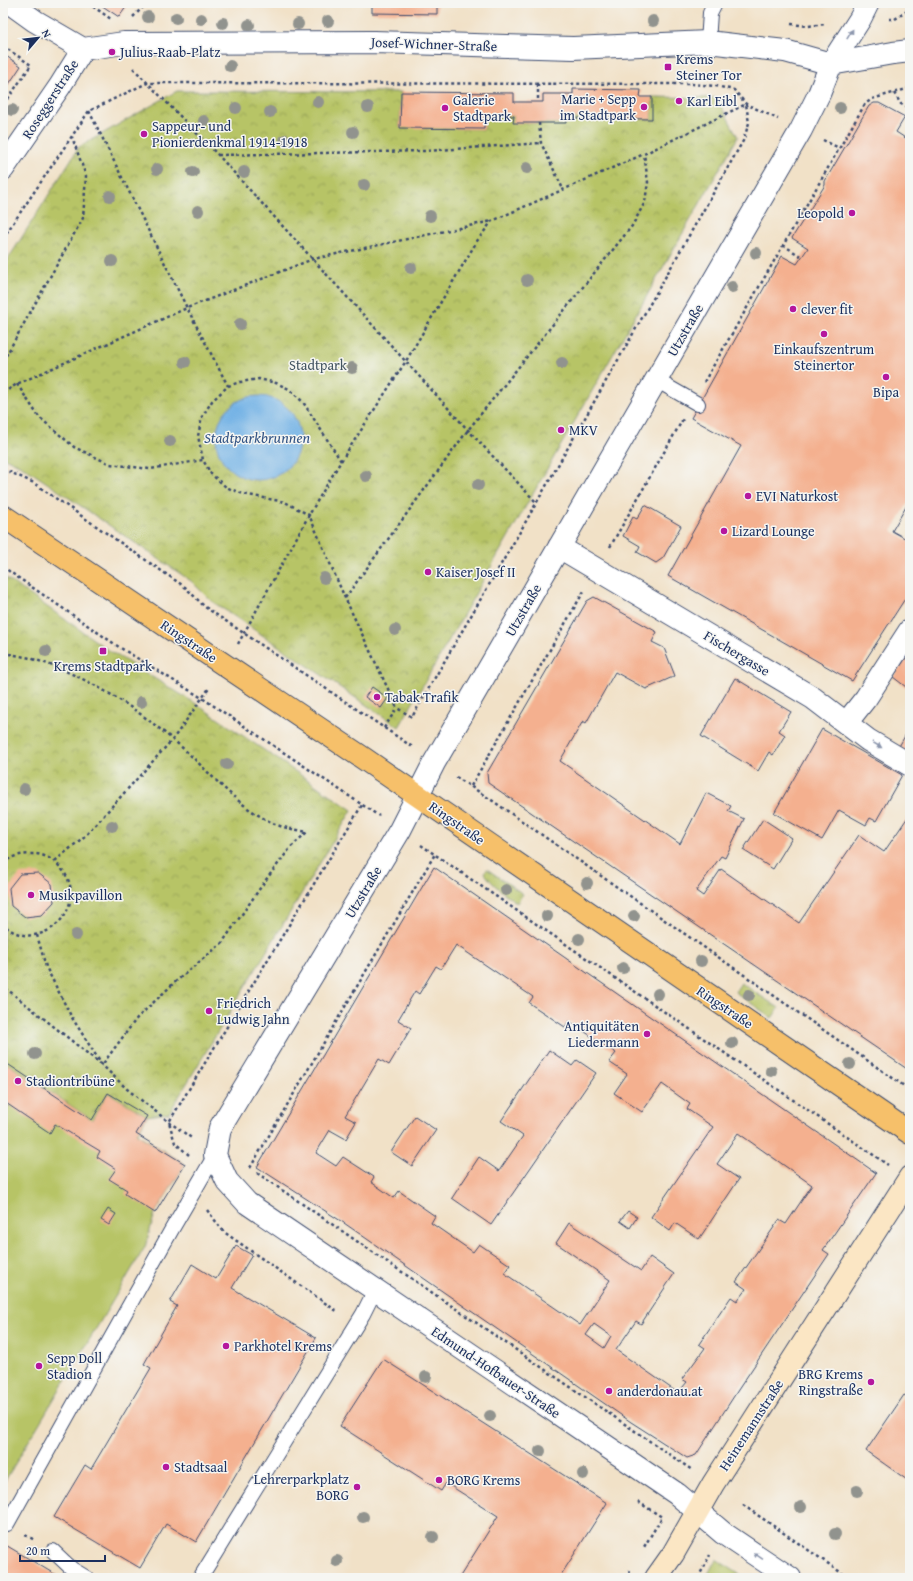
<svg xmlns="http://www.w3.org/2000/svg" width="913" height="1581" font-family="'Gentium Book Plus',serif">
	<defs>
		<pattern id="grass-tufts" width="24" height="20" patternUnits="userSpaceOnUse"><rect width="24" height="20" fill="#b7c466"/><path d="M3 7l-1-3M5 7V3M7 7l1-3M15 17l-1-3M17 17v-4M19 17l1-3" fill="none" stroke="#94a057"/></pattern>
		<pattern id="park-crowns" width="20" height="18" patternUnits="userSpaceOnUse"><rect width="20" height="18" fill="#b7c466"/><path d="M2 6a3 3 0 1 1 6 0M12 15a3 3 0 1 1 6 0" fill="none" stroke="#94a057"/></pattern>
	</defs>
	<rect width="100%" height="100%" fill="#f6f6f2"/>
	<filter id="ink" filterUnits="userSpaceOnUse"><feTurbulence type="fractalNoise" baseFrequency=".025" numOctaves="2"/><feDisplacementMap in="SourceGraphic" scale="8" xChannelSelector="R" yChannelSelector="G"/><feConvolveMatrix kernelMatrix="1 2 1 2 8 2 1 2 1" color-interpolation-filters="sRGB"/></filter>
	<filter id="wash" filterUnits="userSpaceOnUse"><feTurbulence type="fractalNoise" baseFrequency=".012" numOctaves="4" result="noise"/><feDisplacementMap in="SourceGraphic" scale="16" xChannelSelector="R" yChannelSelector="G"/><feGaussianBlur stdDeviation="0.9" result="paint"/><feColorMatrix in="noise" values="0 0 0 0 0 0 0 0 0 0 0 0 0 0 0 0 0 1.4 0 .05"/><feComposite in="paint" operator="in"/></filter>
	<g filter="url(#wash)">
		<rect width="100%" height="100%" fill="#f1e1c7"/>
		<path fill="url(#grass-tufts)" stroke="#697a62" d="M487 869 523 894 517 903C504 893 493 886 484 872Z
			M741 983 779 1008 772 1018 735 992Z
			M716 1559 745 1578H706Z"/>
		<path fill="url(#park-crowns)" stroke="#697a62" d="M177 91 401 92 400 127 484 129V115L514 116V123H566L567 118 652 119V97L717 98 738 137 399 727 210 600 191 581 25 468 3 457V267L79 147Z
			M3 576 113 653 195 703 352 810 169 1113 147 1116 108 1093 92 1120 3 1061Z"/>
		<path fill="#b7c466" stroke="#697a62" d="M3 1061 92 1120 108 1093 147 1116 137 1134 185 1164 155 1213 145 1247 3 1484Z"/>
		<path fill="#71b1e5" stroke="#4670a2" d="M216 438a42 42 0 1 1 84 0a42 42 0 1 1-84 0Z"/>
		<g id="blocks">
			<path fill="#f4b08f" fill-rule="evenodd" d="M98 3H129L119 17Z
				M372 3H437V14L372 13Z
				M3 54 21 66 3 93Z
				M573 89 641 90 640 97H652V119L566 118V123H513L514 116 484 115V129L400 128 401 92 514 93V102H543V94H573Z
				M874 103H879L905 117 896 132 910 141V500L892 531 910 541V591L852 681 668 576 741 446 691 418 782 256 797 264 808 248 792 238 825 185V181L869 106Z
				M645 505 681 526 663 558 656 563 637 552 640 546 623 536 633 517 637 519Z
				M594 597 657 632 652 642 664 648 675 676 646 689 615 672 586 723 583 721 560 761 680 844 706 793 731 806 728 811 744 819 725 858 721 856 696 891 703 896 721 869 799 923 859 835 884 852 910 814V1071L488 783 487 773 587 601Z
				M910 652V690L893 677Z
				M735 678 791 712 779 731 785 735 773 755 769 752 758 771 701 736Z
				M372 687 388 698 381 708 365 697Z
				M910 727V758L897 750Z
				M822 729 902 775 876 821 870 818 866 825 839 810 822 840 774 813Z
				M763 819 792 838 773 869 743 850Z
				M434 867 876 1173 823 1250 829 1254 738 1390 696 1455 687 1458 631 1422 344 1223 257 1167ZM456 945 533 997 529 1003 565 1027 569 1021 616 1053 609 1062 627 1074 614 1093 642 1112 662 1084 690 1104 687 1109 713 1127 651 1217 670 1231 675 1223 699 1239 739 1179 717 1164 738 1133 812 1185 786 1224 779 1220 736 1282 746 1289 737 1301 731 1297 699 1344 705 1348 682 1379 687 1382 678 1393 616 1350 636 1321 641 1324 674 1274 650 1257 641 1271 569 1223 556 1243 610 1280 580 1325 504 1273 510 1265 479 1244 473 1252 431 1223 435 1216 399 1191 394 1198 371 1182 374 1177 343 1157 336 1166 316 1153 330 1130 346 1139 356 1122 345 1116 379 1059 389 1065 411 1028 398 1020 415 991 419 994 436 966 441 969ZM594 1324 611 1336 604 1348 586 1335Z
				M38 873 52 884 54 902 42 915 25 917 11 906 9 888 20 874Z
				M549 1050 572 1066 577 1060 596 1073 491 1225 452 1198 479 1157 499 1171 523 1136 501 1121Z
				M3 1061 92 1120 108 1093 147 1116 136 1134 185 1164 155 1213 125 1194 127 1190 109 1179 116 1169 97 1157 100 1151 55 1124 50 1133 3 1101Z
				M415 1116 436 1130 412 1166 391 1152Z
				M108 1209 116 1214 109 1225 101 1220Z
				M628 1211 637 1217 630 1228 620 1221Z
				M236 1246 252 1255 232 1288 316 1338 196 1542 166 1524 140 1568 54 1517 85 1465 91 1469 151 1368 144 1364 177 1306 170 1302 192 1264 216 1279Z
				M383 1359 607 1503 559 1578H459L498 1516 446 1483 441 1491 340 1426Z
				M904 1395 908 1397 910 1395V1482L866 1451Z
				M3 1544H4L61 1578H3Z"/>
		</g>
	</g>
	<g filter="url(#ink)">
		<use href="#blocks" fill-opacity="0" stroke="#3b4a6e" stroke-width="1"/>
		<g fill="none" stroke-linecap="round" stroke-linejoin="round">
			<g stroke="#3b4a6e" stroke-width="16">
				<path id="lane" d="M708 42 710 13 715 3
					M656 380 698 404
					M7 1524 172 1229 215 1155
					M53 1551 72 1569 87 1578
					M200 1578 363 1314 375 1290"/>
			</g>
			<g stroke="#3b4a6e" stroke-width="24">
				<path id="street" d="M10 3 35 21 83 49
					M83 49 124 43 374 42 573 48 708 42 785 51 831 64 893 53 910 51
					M3 169 60 86 83 49
					M559 547 813 698 868 740 910 765
					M847 722 866 698 910 630
					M790 1578 723 1533 677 1494 247 1203 227 1181 215 1155 220 1128 400 830 434 763 801 130 819 94 831 64 860 19 868 3"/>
			</g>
			<g stroke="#3b4a6e" stroke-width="24">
				<path id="secondary" d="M656 1578 673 1554 713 1484 910 1177"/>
			</g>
			<g stroke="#3b4a6e" stroke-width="24">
				<path id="primary" d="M3 516 363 758 910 1133"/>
			</g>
			<path stroke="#3b4a6e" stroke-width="2.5" stroke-dasharray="3 3" stroke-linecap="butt" d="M88 3 111 19
				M133 17 147 3
				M889 19H895L910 9
				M791 24 808 26 826 24
				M3 46 31 65 3 106
				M133 68 218 155 468 430 536 502
				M538 84V102
				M894 93 901 104 910 109
				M89 111 187 308 228 386
				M539 123 541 143 563 189
				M823 140 839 148
				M218 155 425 151 541 143
				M3 238 89 111 147 83 692 84 716 86 734 90 746 104 778 119
				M783 245 802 257
				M3 361 83 218 86 176 72 137
				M704 382 865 104 872 99 910 88
				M17 384 39 417 74 447 110 464 150 469 203 460
				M3 393 17 384 187 308 313 259 492 221
				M341 461 303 402 289 389 276 383 259 379 240 382 228 386 212 401 202 417 198 436 203 460 211 474 226 487 243 494 285 502 309 515 345 598 397 708 412 717 521 530 743 141 749 123 746 104
				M3 469 32 482 185 587 205 607 414 748
				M610 547 683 419
				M3 566 10 572 119 647 202 698 379 816
				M345 598 468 430 632 226 645 202 648 182 644 154
				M238 644 309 515 341 461 406 361 477 241 492 221 644 154 746 104
				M3 653C13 655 23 656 33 659 84 675 131 704 172 739 208 768 236 809 280 826 289 829 299 830 307 832L291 847 265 881 222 943 174 983 137 1018 102 1065 3 986
				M384 728 397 708
				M456 777 490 799 910 1090
				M471 786 584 591
				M421 845 888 1165
				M55 861 86 835 173 739 210 687
				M3 864C11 855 23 854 34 854 44 854 54 860 60 867 95 906 38 959 3 924
				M37 935 46 967 71 1016 102 1065 127 1089 169 1122 193 1139
				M189 1155 175 1143 169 1122 362 805
				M250 1168 435 854
				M257 1173 692 1470
				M207 1210 224 1232 338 1312
				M638 1502 662 1517 644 1547
				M743 1505 849 1578
				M25 1535 35 1540
				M626 1578 630 1571
				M698 1578 710 1555"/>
			<use href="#lane" stroke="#fff" stroke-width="14"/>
			<use href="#street" stroke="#fff" stroke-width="22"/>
			<use href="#secondary" stroke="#fbe6c4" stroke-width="22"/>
			<use href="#primary" stroke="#f6c06b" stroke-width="22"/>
		</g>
		<g fill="#91938e">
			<circle cx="148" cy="17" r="6"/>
			<circle cx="176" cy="18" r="6"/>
			<circle cx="201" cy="19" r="6"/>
			<circle cx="328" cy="21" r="6"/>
			<circle cx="653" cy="21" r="6"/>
			<circle cx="223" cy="23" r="6"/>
			<circle cx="298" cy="24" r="6"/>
			<circle cx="249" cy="25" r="6"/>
			<circle cx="230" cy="66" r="6"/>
			<circle cx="318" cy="102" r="6"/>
			<circle cx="368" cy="107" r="6"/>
			<circle cx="236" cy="108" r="6"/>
			<circle cx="840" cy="108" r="6"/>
			<circle cx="12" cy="110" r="6"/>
			<circle cx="270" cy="112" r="6"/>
			<circle cx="204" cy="121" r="6"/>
			<circle cx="353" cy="132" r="6"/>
			<circle cx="285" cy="140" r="6"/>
			<circle cx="527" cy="168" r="6"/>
			<circle cx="157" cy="169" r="6"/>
			<circle cx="193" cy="172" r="6"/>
			<circle cx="244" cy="172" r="6"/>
			<circle cx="364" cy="185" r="6"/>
			<circle cx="110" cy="196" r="6"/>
			<circle cx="198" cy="211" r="6"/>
			<circle cx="430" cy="216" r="6"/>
			<circle cx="756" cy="253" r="6"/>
			<circle cx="112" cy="261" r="6"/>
			<circle cx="411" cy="268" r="6"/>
			<circle cx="527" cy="280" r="6"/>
			<circle cx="732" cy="287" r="6"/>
			<circle cx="240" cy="324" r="6"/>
			<circle cx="185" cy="362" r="6"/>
			<circle cx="562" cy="363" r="6"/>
			<circle cx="352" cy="368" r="6"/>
			<circle cx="170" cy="441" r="6"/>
			<circle cx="366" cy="476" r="6"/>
			<circle cx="478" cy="485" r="6"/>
			<circle cx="324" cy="578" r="6"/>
			<circle cx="395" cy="630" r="6"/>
			<circle cx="46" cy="651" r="6"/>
			<circle cx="141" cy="702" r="6"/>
			<circle cx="227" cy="764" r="6"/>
			<circle cx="24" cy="789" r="6"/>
			<circle cx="112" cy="826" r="6"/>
			<circle cx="587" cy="883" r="6"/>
			<circle cx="506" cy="890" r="6"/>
			<circle cx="547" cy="916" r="6"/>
			<circle cx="634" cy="916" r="6"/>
			<circle cx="76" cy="935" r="6"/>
			<circle cx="579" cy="939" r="6"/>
			<circle cx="701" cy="961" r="6"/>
			<circle cx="623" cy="968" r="6"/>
			<circle cx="658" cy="994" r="6"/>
			<circle cx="749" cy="995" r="6"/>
			<circle cx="732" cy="1043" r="6"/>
			<circle cx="35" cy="1054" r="6"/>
			<circle cx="850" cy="1064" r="6"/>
			<circle cx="771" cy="1071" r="6"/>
			<circle cx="426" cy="1377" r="6"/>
			<circle cx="490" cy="1416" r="6"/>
			<circle cx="540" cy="1451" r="6"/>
			<circle cx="583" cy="1474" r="6"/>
			<circle cx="857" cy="1491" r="6"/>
			<circle cx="801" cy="1507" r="6"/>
			<circle cx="363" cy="1517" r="6"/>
			<circle cx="835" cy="1534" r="6"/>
			<circle cx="433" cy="1537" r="6"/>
			<circle cx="337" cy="1561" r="6"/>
		</g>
		<defs><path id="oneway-solid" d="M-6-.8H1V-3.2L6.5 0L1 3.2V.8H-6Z"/></defs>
		<g fill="#8d97ae">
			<use href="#oneway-solid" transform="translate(850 34) rotate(-58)"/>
			<use href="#oneway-solid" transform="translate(877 745) rotate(31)"/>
			<use href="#oneway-solid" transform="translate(758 1556) rotate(-146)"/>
		</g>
	</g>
	<g fill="#b5179e" stroke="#f6f6f2" stroke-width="1.5">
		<circle cx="112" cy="52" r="4"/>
		<rect x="664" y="63" width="8" height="8" rx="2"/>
		<circle cx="679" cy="101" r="4"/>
		<circle cx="644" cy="107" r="4"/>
		<circle cx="445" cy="108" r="4"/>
		<circle cx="144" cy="134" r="4"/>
		<circle cx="852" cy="213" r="4"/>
		<circle cx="793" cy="309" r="4"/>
		<circle cx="824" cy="334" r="4"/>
		<circle cx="886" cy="377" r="4"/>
		<circle cx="561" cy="430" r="4"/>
		<circle cx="748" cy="496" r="4"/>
		<circle cx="724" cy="531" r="4"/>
		<circle cx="428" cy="572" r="4"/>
		<rect x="99" y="647" width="8" height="8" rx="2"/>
		<circle cx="377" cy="697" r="4"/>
		<circle cx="31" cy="895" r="4"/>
		<circle cx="209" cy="1011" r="4"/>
		<circle cx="647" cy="1034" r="4"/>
		<circle cx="18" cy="1081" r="4"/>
		<circle cx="226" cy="1346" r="4"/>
		<circle cx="39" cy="1366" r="4"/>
		<circle cx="871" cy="1382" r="4"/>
		<circle cx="609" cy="1391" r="4"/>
		<circle cx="166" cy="1467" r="4"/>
		<circle cx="439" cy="1480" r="4"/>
		<circle cx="357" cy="1487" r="4"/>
	</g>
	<g text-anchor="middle" stroke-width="3" stroke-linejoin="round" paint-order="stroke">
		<g font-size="14" fill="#1b2f5e" stroke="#f6f6f2">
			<text transform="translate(434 44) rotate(2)" y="5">Josef-Wichner-Straße</text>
			<text transform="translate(50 99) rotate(-57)" y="5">Roseggerstraße</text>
			<text transform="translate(685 330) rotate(-60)" y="5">Utzstraße</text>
			<text transform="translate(523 610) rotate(-60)" y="5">Utzstraße</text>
			<text transform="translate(189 641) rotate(34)" y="5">Ringstraße</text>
			<text transform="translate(737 653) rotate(31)" y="5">Fischergasse</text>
			<text transform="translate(457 823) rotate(35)" y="5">Ringstraße</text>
			<text transform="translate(363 892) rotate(-59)" y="5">Utzstraße</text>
			<text transform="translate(725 1007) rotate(34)" y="5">Ringstraße</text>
			<text transform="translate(496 1372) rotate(34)" y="5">Edmund-Hofbauer-Straße</text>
			<text transform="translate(751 1425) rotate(-57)" y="5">Heinemannstraße</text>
		</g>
		<g font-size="14" fill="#1b2f5e" stroke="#f6f6f2" text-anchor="start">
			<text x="120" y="57">Julius-Raab-Platz</text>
			<text x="676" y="64">Krems<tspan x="676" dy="16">Steiner Tor</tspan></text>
			<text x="636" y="104" text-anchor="end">Marie + Sepp<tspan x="636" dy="16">im Stadtpark</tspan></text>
			<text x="453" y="105">Galerie<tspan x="453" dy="16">Stadtpark</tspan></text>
			<text x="687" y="106">Karl Eibl</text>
			<text x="152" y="131">Sappeur- und<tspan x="152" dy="16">Pionierdenkmal 1914-1918</tspan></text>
			<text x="844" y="218" text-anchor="end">Leopold</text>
			<text x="801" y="314">clever fit</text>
			<text x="824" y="354" text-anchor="middle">Einkaufszentrum<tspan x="824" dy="16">Steinertor</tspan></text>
			<text x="886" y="397" text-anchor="middle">Bipa</text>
			<text x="569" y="435">MKV</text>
			<text x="756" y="501">EVI Naturkost</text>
			<text x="732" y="536">Lizard Lounge</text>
			<text x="436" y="577">Kaiser Josef II</text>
			<text x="103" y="671" text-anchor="middle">Krems Stadtpark</text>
			<text x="385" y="702">Tabak Trafik</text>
			<text x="39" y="900">Musikpavillon</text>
			<text x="217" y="1008">Friedrich<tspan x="217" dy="16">Ludwig Jahn</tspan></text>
			<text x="639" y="1031" text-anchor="end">Antiquitäten<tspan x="639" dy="16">Liedermann</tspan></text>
			<text x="26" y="1086">Stadiontribüne</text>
			<text x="234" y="1351">Parkhotel Krems</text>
			<text x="47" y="1363">Sepp Doll<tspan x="47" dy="16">Stadion</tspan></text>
			<text x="863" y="1379" text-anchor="end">BRG Krems<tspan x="863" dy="16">Ringstraße</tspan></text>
			<text x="617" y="1396">anderdonau.at</text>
			<text x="174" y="1472">Stadtsaal</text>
			<text x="349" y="1484" text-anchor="end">Lehrerparkplatz<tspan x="349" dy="16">BORG</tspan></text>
			<text x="447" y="1485">BORG Krems</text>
		</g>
		<g font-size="14" fill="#425460" stroke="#f6f6f2">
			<text x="318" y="370">Stadtpark</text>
		</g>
		<g font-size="15" font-style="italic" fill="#355686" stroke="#f6f6f2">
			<text x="257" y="443">Stadtparkbrunnen</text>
		</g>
	</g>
	<rect width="913" height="1581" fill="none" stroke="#f6f6f2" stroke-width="16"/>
	<g transform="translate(38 38) rotate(62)" stroke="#f6f6f2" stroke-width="3" paint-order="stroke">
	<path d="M0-3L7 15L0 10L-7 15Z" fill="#1b2f5e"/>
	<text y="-6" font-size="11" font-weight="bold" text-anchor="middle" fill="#1b2f5e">N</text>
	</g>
	<path d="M20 1555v6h85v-6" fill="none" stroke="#1b2f5e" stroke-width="2"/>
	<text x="26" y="1555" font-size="12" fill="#1b2f5e" stroke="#f6f6f2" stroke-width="3" paint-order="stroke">20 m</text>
</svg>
